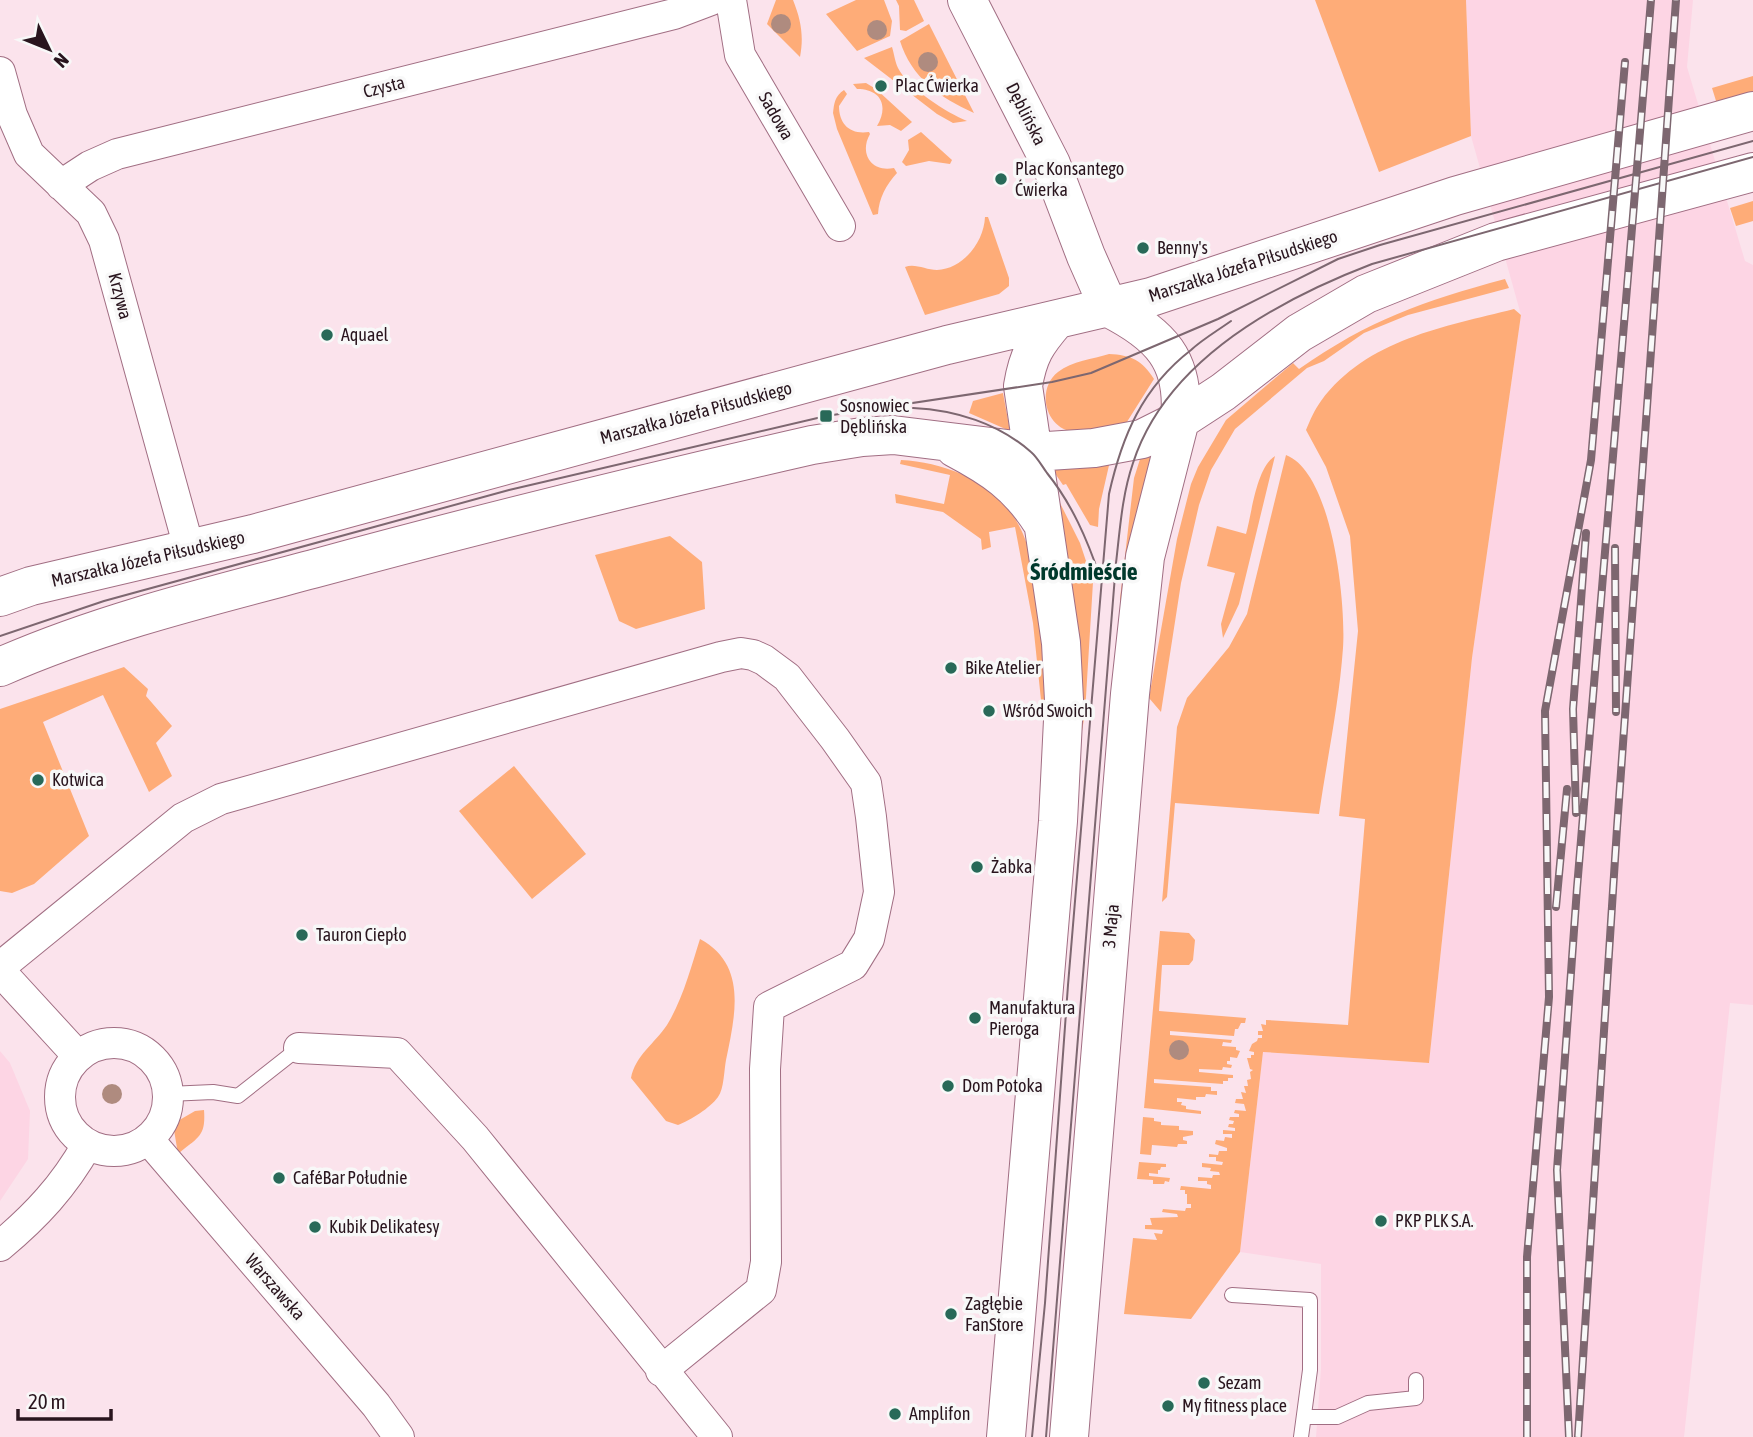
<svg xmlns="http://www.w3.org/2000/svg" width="1753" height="1437" font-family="'Asap Condensed',sans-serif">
	<rect width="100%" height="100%" fill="#fbe3ec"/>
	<path fill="#fdd5e4" d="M1466 0H1693L1687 67 1745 261 1753 265V1005L1730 1003 1684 1437H1316L1321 1369V1264L1240 1252 1263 1052 1429 1063 1472 658 1521 315 1471 136Z
		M0 1051 10 1063 30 1111 28 1159 0 1201Z"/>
	<path fill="#feac78" d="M776 0H793C801 20 804 36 800 57L767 24Z
		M856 0H884L892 21 890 36 857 51 826 14Z
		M896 0H914L924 21 906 31 900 30 899 6Z
		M1315 0H1466L1471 136 1379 172Z
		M929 24 974 113C940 98 911 77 900 41Z
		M892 47C894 53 895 62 898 68 908 88 947 113 967 121L953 123 937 114 864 58Z
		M1753 76V94L1717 104 1712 88Z
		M866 83 876 89 912 122 901 131 890 125 877 126C889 106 881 89 857 89L853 84Z
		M844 90 847 94 839 106C839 124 850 135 869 132L870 134C859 153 871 173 894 168L897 173C886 185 879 198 878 214L873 215 837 129 833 113C834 103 835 96 844 90Z
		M921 132 952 160 950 164 929 161 906 166 902 162 909 150 908 140Z
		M1753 201V221L1736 226 1730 208Z
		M985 217H988L1009 278V286L999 294 925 315 905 267C915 263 926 270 937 270 963 269 984 242 985 217Z
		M1505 279 1509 288 1408 315 1364 333 1324 361 1307 368 1235 429 1211 470 1199 505 1181 583 1161 712 1149 698 1177 539 1191 484 1198 467 1226 420 1293 363 1299 369C1369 320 1423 301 1505 279Z
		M1514 309 1521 315 1472 658 1429 1063 1263 1052 1240 1252 1191 1319 1124 1314 1133 1238 1157 1240 1154 1233 1162 1234 1163 1230 1145 1229V1225H1152L1150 1218 1178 1217 1177 1214 1162 1212 1163 1209 1185 1211 1186 1208H1191V1204H1187V1194H1185V1190H1180L1181 1186 1211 1189V1185L1207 1184V1181H1198V1177L1212 1178 1213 1175H1220L1219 1172 1210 1171 1211 1168 1202 1167V1163L1222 1165 1223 1162 1216 1161V1157H1209V1154L1218 1155 1219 1151H1227V1148L1215 1144 1216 1140 1224 1141 1225 1137 1232 1138V1134H1223V1130L1235 1131V1128L1228 1127 1229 1124H1233L1234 1121 1229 1120 1230 1117H1239V1114L1234 1113 1235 1110 1246 1111 1244 1104 1235 1103 1236 1099H1243L1241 1092 1246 1093 1244 1086H1248L1247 1080 1251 1079 1250 1072 1253 1070 1250 1069 1247 1058H1251V1055H1254V1052L1249 1051 1252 1044 1257 1041 1258 1038H1262V1035H1258V1031H1263L1261 1024 1266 1025V1020L1348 1025 1365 819 1339 816 1358 631 1350 536 1326 467 1306 430C1310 420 1315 409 1321 401 1367 339 1444 327 1514 309Z
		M1109 354C1131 355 1142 360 1154 379L1125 425C1109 427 1092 432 1076 432 1046 431 1035 390 1058 372 1072 361 1093 359 1109 354Z
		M1003 393 1010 431 969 413 973 401Z
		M1154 455 1122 609 1120 599 1134 478 1141 456Z
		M1286 455C1333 473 1346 604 1343 648 1339 704 1327 759 1319 814L1175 803 1167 897 1162 902 1177 727 1187 698 1229 647 1247 614Z
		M1275 456 1239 604 1223 638 1221 624 1235 573 1207 566 1217 526 1246 534C1252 513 1256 468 1275 456Z
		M901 460C953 463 1006 487 1025 539 1032 555 1032 575 1035 592 1041 628 1045 663 1047 700H1041L1033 623 1015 527 989 532 991 547 982 550 981 539 943 512 896 503 895 494 944 504 950 475 900 464Z
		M1110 461 1099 509 1098 527 1090 525 1066 484 1063 485 1052 469Z
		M1056 495 1080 543 1093 582 1085 713 1081 737Z
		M670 536 702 562 705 609 636 629 619 621 595 555Z
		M124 667 148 689 146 696 172 726 156 743 172 776 149 792 103 695 43 722 89 836 34 884 12 893 0 891V709Z
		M514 766 586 854 532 899 459 811Z
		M1160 931 1189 933 1195 940 1193 960 1189 965H1162L1159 1011 1246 1018 1245 1023H1241L1238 1029H1235L1234 1036 1170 1031V1035L1232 1040 1231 1043 1223 1042 1222 1046 1236 1047V1050L1240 1051 1237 1058 1230 1057V1061H1227V1064L1232 1065 1231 1068 1223 1067 1222 1070 1199 1069V1072L1233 1075V1078H1228V1081H1223V1084L1154 1079V1083L1211 1087V1091H1217V1095L1206 1094 1205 1097H1196V1100L1177 1098V1102H1182L1181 1105 1186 1106V1109L1201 1111V1114L1144 1108Z
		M700 939C748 965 735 1016 726 1060 724 1070 724 1089 718 1097 710 1108 691 1120 678 1125L666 1121 631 1078C635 1056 655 1043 667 1025 683 999 691 967 700 939Z
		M204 1110C206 1137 198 1137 178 1154L174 1130 176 1122 195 1111Z
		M1143 1117 1154 1118V1121L1161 1122V1125L1179 1126V1130L1193 1131V1135L1183 1137V1140L1187 1141V1144H1178L1177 1147 1152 1145 1151 1155 1140 1154Z
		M1139 1162 1166 1164V1167H1161L1160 1170H1158V1174L1149 1173V1176L1170 1178 1169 1182 1165 1181 1164 1184H1153V1180L1137 1179Z"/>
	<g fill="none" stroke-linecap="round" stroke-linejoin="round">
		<g stroke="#a16e83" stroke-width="16">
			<path id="lane" d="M168 1094 213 1092 238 1096 299 1048
				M1232 1295 1310 1300V1370L1301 1437
				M1304 1417H1337L1368 1403 1416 1398V1380"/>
		</g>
		<g stroke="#a16e83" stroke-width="32">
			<path id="street" d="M731 0 740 55 840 226
				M0 72 12 115 29 154 91 213 104 240 189 548
				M61 185 90 166 117 154 674 14 711 0
				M0 967 183 818 221 799 721 657 741 653 753 655 764 660 787 677 835 739 866 783 871 817 879 892 869 939 853 965 769 1007 765 1069 766 1262 761 1290 661 1371
				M0 971 78 1056
				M60 1097a54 54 0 1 1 108 0a54 54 0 1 1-108 0Z
				M299 1048 397 1053 475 1138 717 1437
				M148 1139 376 1405 399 1437
				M0 1246C36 1216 64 1186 87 1145"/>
		</g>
		<g stroke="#a16e83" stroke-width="40">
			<path id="secondary" d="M967 0 1051 164 1086 256 1109 308
				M955 448C993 468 1018 485 1041 521
				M0 597 31 586 253 534 947 345 1151 297 1455 196 1753 111
				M0 667C100 623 207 597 313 569 478 524 645 483 812 445L862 437 893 435 1032 452 1094 448 1142 439 1180 420 1223 392 1299 333 1366 294 1496 242 1753 172
				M1006 1437 1058 821 1064 700 1061 643 1023 386C1028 355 1036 343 1056 320
				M1069 1437 1130 694 1145 557 1180 420C1186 360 1160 334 1109 308"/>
		</g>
		<use href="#lane" stroke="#fff" stroke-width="14"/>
		<use href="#street" stroke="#fff" stroke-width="30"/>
		<use href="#secondary" stroke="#fff" stroke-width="38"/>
		<path stroke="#7d6770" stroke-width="2" d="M913 408C955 410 998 423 1031 452 1037 457 1042 466 1047 473 1072 504 1087 539 1100 577
			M0 636 104 601 509 490 826 416 1052 382 1091 373 1218 319 1338 259 1380 245 1753 141
			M1032 1437 1045 1303 1068 985 1109 494C1122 436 1142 388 1191 350 1203 339 1217 331 1231 321
			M1046 1437 1116 563C1120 529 1122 495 1133 463 1166 361 1278 300 1372 264L1753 157"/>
		<g stroke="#7d6770" stroke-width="8">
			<path id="rail" d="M1615 548 1616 712
				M1576 813 1573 709 1586 533
				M1556 907 1567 789
				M1527 1437V1257L1549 997 1545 711 1591 460 1625 62
				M1569 1437 1557 1170 1577 888 1651 0
				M1578 1437 1617 828 1676 0"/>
		</g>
		<use href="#rail" stroke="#f8f8f8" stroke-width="5" stroke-dasharray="16" stroke-linecap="butt"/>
	</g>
	<g fill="#af8b7f">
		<circle cx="781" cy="24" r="10"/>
		<circle cx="877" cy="30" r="10"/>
		<circle cx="928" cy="62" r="10"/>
		<circle cx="1179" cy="1050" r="10"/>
		<circle cx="112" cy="1094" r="10"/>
	</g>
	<g fill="#286958" stroke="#f8f8f8" stroke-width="2.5">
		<circle cx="881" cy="86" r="7"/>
		<circle cx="1001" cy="179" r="7"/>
		<circle cx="1143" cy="248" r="7"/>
		<circle cx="327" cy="335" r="7"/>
		<rect x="819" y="409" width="14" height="14" rx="3.5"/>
		<circle cx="951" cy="668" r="7"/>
		<circle cx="989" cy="711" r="7"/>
		<circle cx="38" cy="780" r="7"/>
		<circle cx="977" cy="867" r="7"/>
		<circle cx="302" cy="935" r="7"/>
		<circle cx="975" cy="1018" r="7"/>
		<circle cx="948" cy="1086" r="7"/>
		<circle cx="279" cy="1178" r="7"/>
		<circle cx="1381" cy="1221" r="7"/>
		<circle cx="315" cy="1227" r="7"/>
		<circle cx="951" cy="1314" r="7"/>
		<circle cx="1204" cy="1383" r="7"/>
		<circle cx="1168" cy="1406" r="7"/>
		<circle cx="895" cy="1414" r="7"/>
	</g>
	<g text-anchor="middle" stroke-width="7" stroke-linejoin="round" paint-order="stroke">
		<g font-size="18" fill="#29151e" stroke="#f8f8f8" text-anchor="start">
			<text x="895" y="92">Plac Ćwierka</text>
			<text x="1015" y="175">Plac Konsantego<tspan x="1015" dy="21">Ćwierka</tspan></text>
			<text x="1157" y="254">Benny's</text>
			<text x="341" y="341">Aquael</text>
			<text x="840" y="412">Sosnowiec<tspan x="840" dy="21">Dęblińska</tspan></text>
			<text x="965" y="674">Bike Atelier</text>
			<text x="1003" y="717">Wśród Swoich</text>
			<text x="52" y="786">Kotwica</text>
			<text x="991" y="873">Żabka</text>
			<text x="316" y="941">Tauron Ciepło</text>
			<text x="989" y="1014">Manufaktura<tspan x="989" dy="21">Pieroga</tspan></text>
			<text x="962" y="1092">Dom Potoka</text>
			<text x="293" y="1184">CaféBar Południe</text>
			<text x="1395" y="1227">PKP PLK S.A.</text>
			<text x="329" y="1233">Kubik Delikatesy</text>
			<text x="965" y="1310">Zagłębie<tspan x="965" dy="21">FanStore</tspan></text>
			<text x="1218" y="1389">Sezam</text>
			<text x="1182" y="1412">My fitness place</text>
			<text x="909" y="1420">Amplifon</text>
		</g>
		<g font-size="18" fill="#29151e" stroke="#f8f8f8">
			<text transform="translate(384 87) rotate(-14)" y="6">Czysta</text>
			<text transform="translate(1026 114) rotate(63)" y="6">Dęblińska</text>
			<text transform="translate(776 116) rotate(60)" y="6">Sadowa</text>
			<text transform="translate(1243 266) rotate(-18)" y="6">Marszałka Józefa Piłsudskiego</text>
			<text transform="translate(120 296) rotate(75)" y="6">Krzywa</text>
			<text transform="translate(696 413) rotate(-15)" y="6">Marszałka Józefa Piłsudskiego</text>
			<text transform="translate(148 559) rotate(-13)" y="6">Marszałka Józefa Piłsudskiego</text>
			<text transform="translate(1111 926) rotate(-85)" y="6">3 Maja</text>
			<text transform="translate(275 1287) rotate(49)" y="6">Warszawska</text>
		</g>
		<g font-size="24" font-weight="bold" fill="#00392c" stroke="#f8f8f8">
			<text x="1084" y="580">Śródmieście</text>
		</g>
	</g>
	<g transform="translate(49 49) rotate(133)" stroke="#f8f8f8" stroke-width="5" paint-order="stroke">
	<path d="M0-5L12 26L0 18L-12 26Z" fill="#29151e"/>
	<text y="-10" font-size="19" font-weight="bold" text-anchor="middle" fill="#29151e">N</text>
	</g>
	<path d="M18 1409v10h93v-10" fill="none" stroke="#29151e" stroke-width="3.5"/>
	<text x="28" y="1409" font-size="21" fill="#29151e" stroke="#f8f8f8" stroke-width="5" paint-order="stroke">20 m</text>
</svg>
